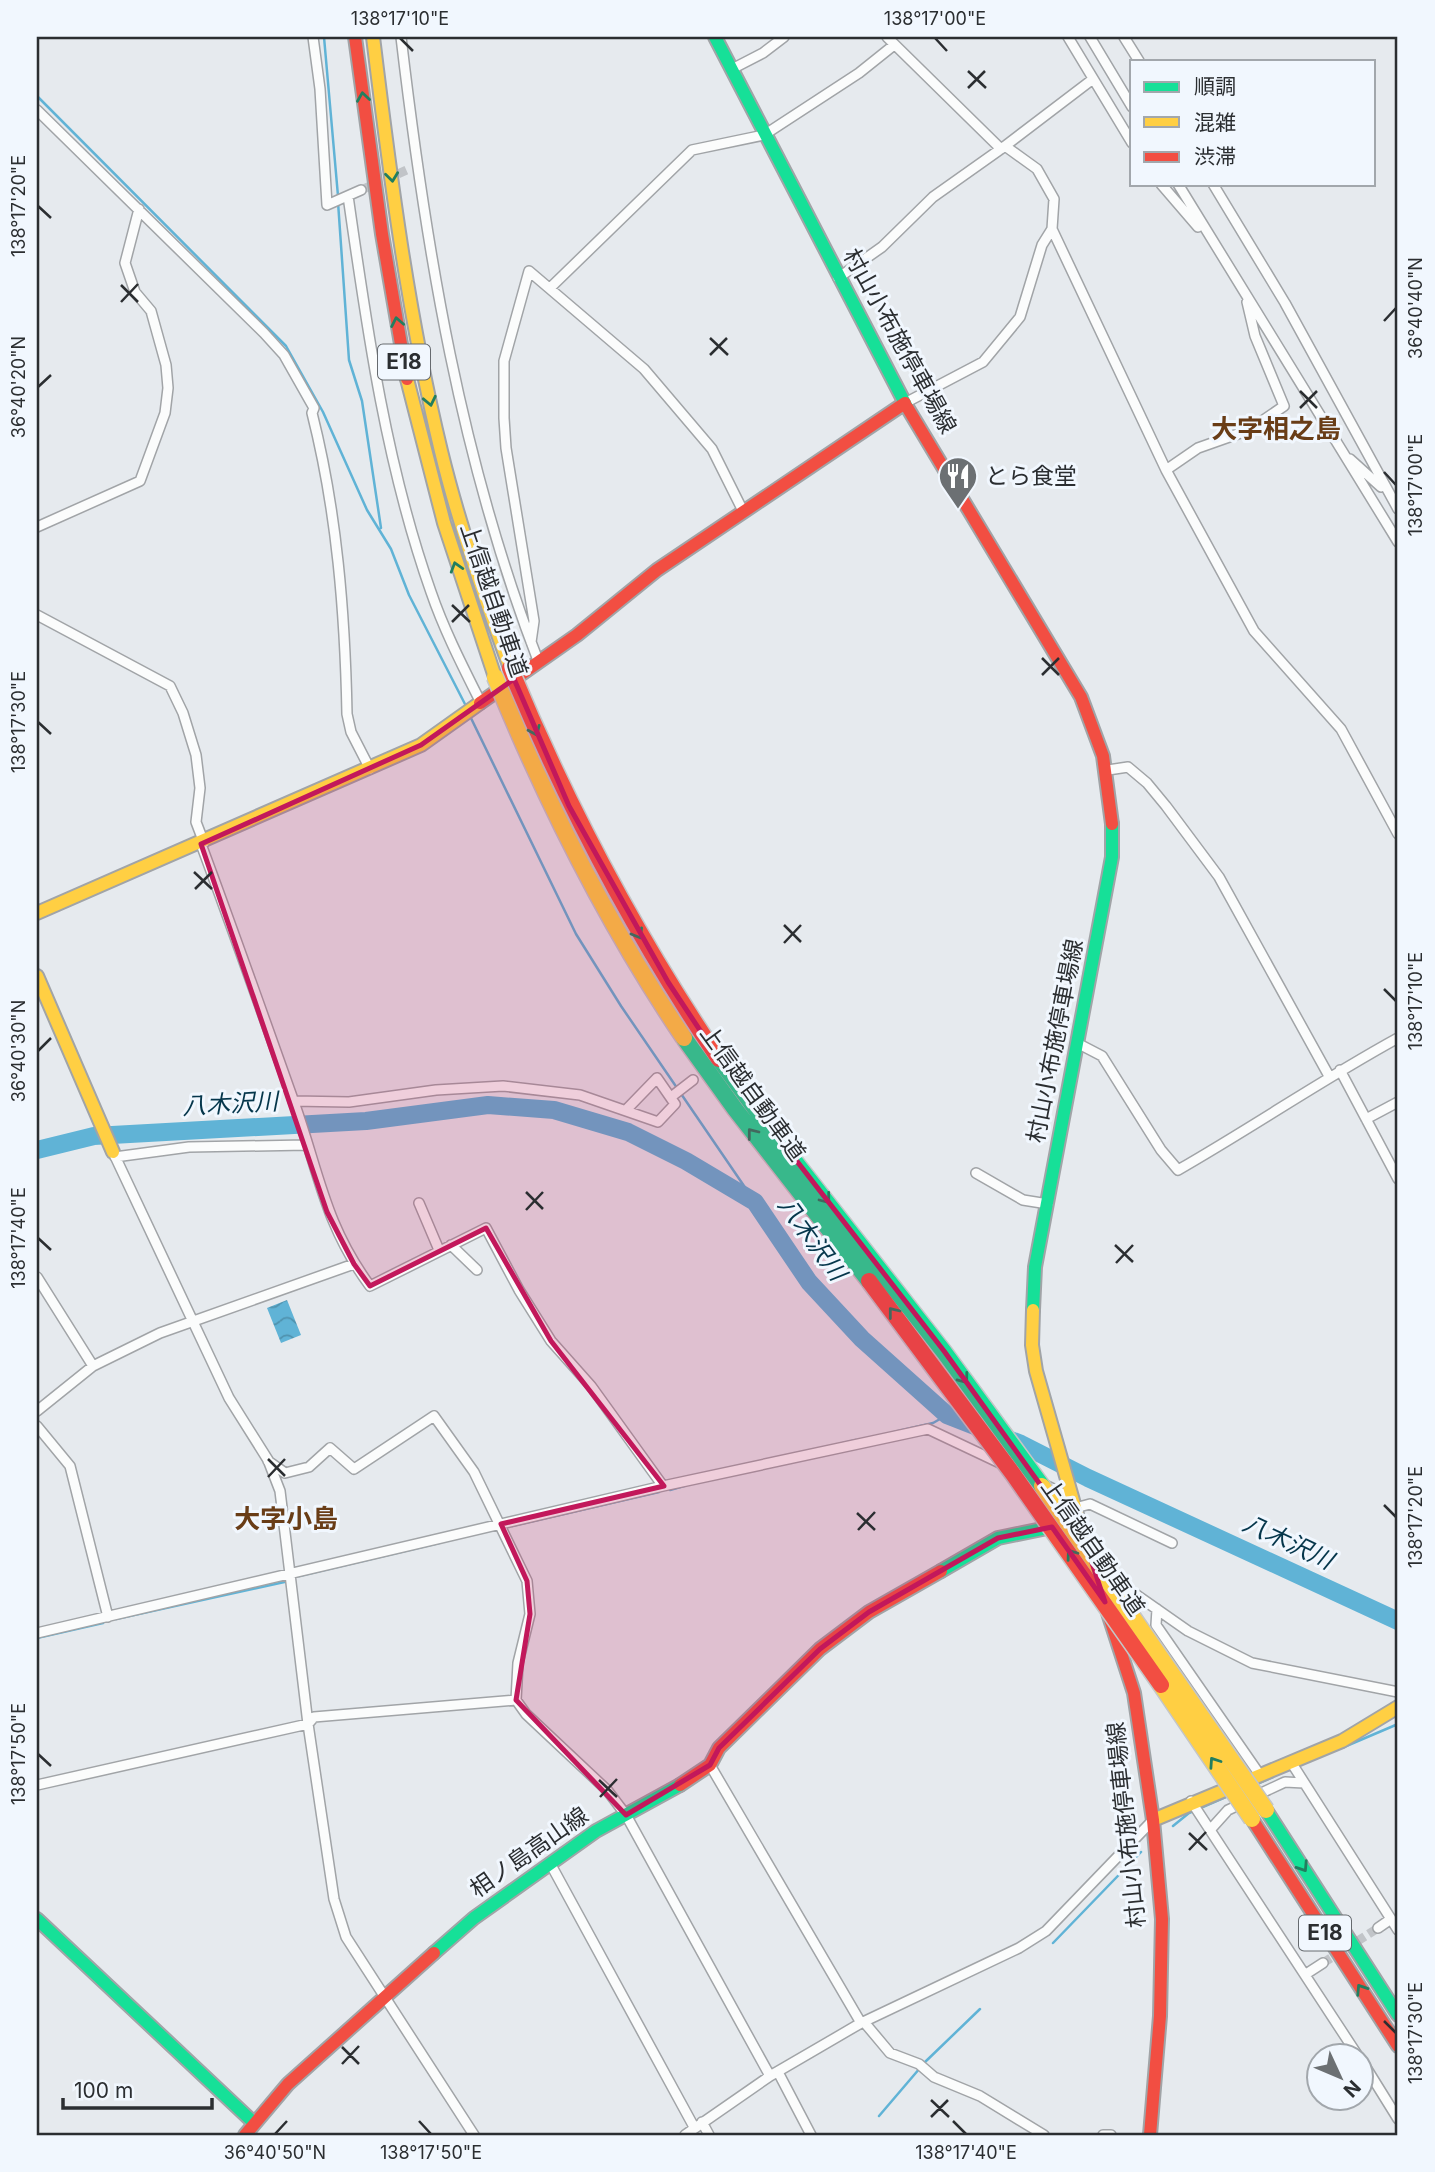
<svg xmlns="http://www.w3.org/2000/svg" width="1435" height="2172" font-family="Inter,'Noto Sans JP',sans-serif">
	<defs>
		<pattern id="water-waves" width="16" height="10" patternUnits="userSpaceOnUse" patternTransform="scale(1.75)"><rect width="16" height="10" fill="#60b3d6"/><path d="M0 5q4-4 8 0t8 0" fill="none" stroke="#4f92ae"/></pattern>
	</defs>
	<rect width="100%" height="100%" fill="#e6eaee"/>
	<path fill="url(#water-waves)" d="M287 1300 301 1335 281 1343 267 1308Z"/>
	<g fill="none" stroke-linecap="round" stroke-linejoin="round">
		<path stroke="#60b3d6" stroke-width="2.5" d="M324 37 338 196
			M37 96 286 346 323 412 367 510 391 549 409 595 467 708
			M338 202 349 360 362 401 381 528
			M469 714 576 934 621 1006 755 1202
			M894 1432 933 1423 947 1415
			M839 1444 856 1440
			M670 1490 684 1486
			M512 1526 659 1492
			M299 1576 439 1543
			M116 1619 289 1581
			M37 1638 103 1623
			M1344 1747 1398 1724
			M1257 1784 1273 1777
			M1173 1826 1189 1813 1228 1796
			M1053 1943 1141 1852
			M924 2063 980 2009
			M879 2116 920 2068"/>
		<path stroke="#60b3d6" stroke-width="18" d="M37 1150 94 1136 366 1121 488 1105 554 1110 628 1132 686 1161 755 1202 809 1282 862 1339 947 1415 1021 1444 1088 1478 1398 1621"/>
		<path stroke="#c1c4c8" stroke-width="9" stroke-dasharray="9 4.5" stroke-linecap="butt" d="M361 190 409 169
			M1323 1963 1378 1928"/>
		<g stroke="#a1a4a7" stroke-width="12">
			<path id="street" d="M313 37 320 89 327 205 361 190
				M401 37C426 250 461 462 539 663
				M887 37 1001 149
				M1068 37 1132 143
				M1090 37 1132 107
				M1124 37 1139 61
				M732 69 763 53 784 37
				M37 110 264 333 284 355 314 408 312 413C337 512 345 613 347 714L351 732 370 769
				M1005 146 1093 79
				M1161 184 1198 227
				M1178 184 1398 542
				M1213 184 1285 303 1398 509
				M348 196C367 329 386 465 431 592 444 630 463 667 481 703
				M838 278 882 247 933 197 1005 146 1037 169 1054 199 1052 229 1166 470 1254 631 1341 729 1398 834
				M550 288 692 150 764 135 859 73 894 45
				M905 403 983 362 1020 317 1042 245 1052 229
				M1350 459 1381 487
				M1166 470 1198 448 1249 430 1284 406 1255 336 1247 302
				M37 527 140 481 165 413 168 388 166 365 151 311 135 292 125 263 139 209
				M37 615 170 686 183 713 196 755 200 788 196 822 204 843
				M531 642 534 621 506 448 504 418V361L529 271 644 369 712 449 743 511
				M1108 770 1128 767 1147 783 1166 806 1219 877 1329 1076
				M201 844C233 930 264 1018 295 1105 319 1173 325 1225 370 1286L486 1228 519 1290 551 1341 591 1386 663 1486
				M1077 1043 1102 1056 1161 1150 1178 1170C1253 1127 1323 1079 1398 1038
				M1340 1070 1398 1179
				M671 1097 693 1080
				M293 1101 349 1102 436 1090 503 1086 580 1095 658 1122 675 1104 657 1078 626 1110
				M1366 1119 1398 1102
				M113 1152 229 1398 268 1460 280 1491 308 1724 334 1899 346 1937 474 2135
				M115 1157 189 1147 307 1145
				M976 1173 1023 1200 1048 1204
				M419 1203 439 1250
				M451 1245 477 1270
				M37 1277 93 1366
				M37 1411 93 1366 160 1333 354 1264
				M37 1426 70 1466 108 1617
				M268 1461 285 1473 309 1467 330 1448 354 1469 434 1416 474 1472 527 1581 530 1614 518 1663 516 1700
				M1014 1470 1072 1498
				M1075 1508 1090 1504 1172 1543
				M1097 1577 1128 1589 1188 1631 1252 1663 1398 1692
				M1157 1609 1156 1625 1260 1775
				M37 1633 663 1486 928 1429 1002 1464
				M1291 1762 1398 1930
				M710 1765 861 2023
				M37 1785 308 1724 314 1717 516 1700 526 1714 607 1790 626 1815 770 2076
				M1255 1796 1285 1782 1304 1783
				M1191 1801 1358 2056
				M1210 1830 1228 1810 1243 1803
				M550 1863 694 2127
				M1378 1928 1391 1919
				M1306 1974 1323 1963
				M864 2022 890 2053 919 2064 934 2077 980 2096 1044 2135
				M1362 2061 1398 2119
				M778 2072 811 2135
				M702 2122 709 2135
				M685 2135 770 2076 861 2023 1019 1948 1046 1931 1153 1820
				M1103 2135H1111"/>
		</g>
		<g stroke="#a1a4a7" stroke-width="16">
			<path id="fast" d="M715 37 907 407
				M1033 1310 1035 1267 1112 857V824
				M941 1571 998 1538 1057 1526
				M1266 1810 1398 2015
				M37 1919 254 2123
				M434 1953 474 1918 596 1831 680 1785"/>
		</g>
		<g stroke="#a1a4a7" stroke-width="16">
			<path id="slow" d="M373 37C390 176 408 315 441 451 459 525 484 596 510 668
				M407 379 444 523 495 677
				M37 913 421 745 480 703
				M37 976 113 1152
				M1033 1310 1032 1345 1036 1371 1084 1539
				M1153 1820 1342 1741 1398 1707"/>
		</g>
		<g stroke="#a1a4a7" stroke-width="16">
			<path id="jam" d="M355 37 382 234 407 379
				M907 407 1081 697 1103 756 1112 824
				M480 703 577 635 657 570 905 403
				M1108 1613 1134 1693 1153 1820 1162 1919 1160 2016 1150 2135
				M680 1785 710 1765 719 1748 820 1649 869 1612 941 1571
				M1252 1819 1398 2046
				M245 2135 288 2084 434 1953"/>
		</g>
		<use href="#street" stroke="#fbfcfc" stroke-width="9"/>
		<use href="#fast" stroke="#16e098" stroke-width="12"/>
		<use href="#slow" stroke="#ffcf43" stroke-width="12"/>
		<use href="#jam" stroke="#f24e42" stroke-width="12"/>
		<g stroke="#c4c6c7" stroke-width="19" stroke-linecap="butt">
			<path id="fast-bridge" d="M684 1038 735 1109 869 1281
				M719 1059 778 1140 944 1352 1042 1486"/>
		</g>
		<g stroke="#c4c6c7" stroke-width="19" stroke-linecap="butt">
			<path id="slow-bridge" d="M495 677C547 804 607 924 684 1038
				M1042 1486 1266 1810
				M1161 1685 1252 1819"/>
		</g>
		<g stroke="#c4c6c7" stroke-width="19" stroke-linecap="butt">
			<path id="jam-bridge" d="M510 668C567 806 635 935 719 1059
				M869 1281 1013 1474 1161 1685"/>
		</g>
		<use href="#fast-bridge" stroke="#16e098" stroke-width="16"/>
		<use href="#slow-bridge" stroke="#ffcf43" stroke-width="16"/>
		<use href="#jam-bridge" stroke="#f24e42" stroke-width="16"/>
	</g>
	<defs><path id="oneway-chevron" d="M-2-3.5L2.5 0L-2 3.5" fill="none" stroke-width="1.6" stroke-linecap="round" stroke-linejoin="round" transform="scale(1.75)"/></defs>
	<g stroke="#227e5f">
		<use href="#oneway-chevron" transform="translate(363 97) rotate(-98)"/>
		<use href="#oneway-chevron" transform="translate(392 177) rotate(83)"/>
		<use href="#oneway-chevron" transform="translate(397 322) rotate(-101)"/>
		<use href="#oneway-chevron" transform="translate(430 401) rotate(78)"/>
		<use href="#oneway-chevron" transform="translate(456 567) rotate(-107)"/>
		<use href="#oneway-chevron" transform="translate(535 731) rotate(66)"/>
		<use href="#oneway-chevron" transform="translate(638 934) rotate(60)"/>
		<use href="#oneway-chevron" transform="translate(752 1133) rotate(-128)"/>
		<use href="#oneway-chevron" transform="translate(826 1199) rotate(52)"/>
		<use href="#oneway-chevron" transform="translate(893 1312) rotate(-128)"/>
		<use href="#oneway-chevron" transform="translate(964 1379) rotate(53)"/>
		<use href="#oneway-chevron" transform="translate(1071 1554) rotate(-126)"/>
		<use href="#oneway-chevron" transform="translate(1214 1762) rotate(-124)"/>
		<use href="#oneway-chevron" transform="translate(1303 1867) rotate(57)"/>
		<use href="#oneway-chevron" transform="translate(1361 1989) rotate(-123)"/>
	</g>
	<path fill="#c2185b" fill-opacity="0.2" stroke="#c2185b" stroke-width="5" stroke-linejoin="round" d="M514 679 569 806 668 982 727 1071 944 1351 1088 1551 1105 1602 1052 1527 998 1538 869 1612 820 1649 719 1748 710 1765 626 1815 516 1700 530 1614 527 1581 501 1524 664 1486 551 1341 486 1228 370 1286 354 1264 327 1212 201 844 421 745Z"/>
	<path fill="none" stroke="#2b2e31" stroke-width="2.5" d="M400 38 413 51M935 38 947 51M968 71 986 88M968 88 985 71M38 206 51 218M121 285 138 302M121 302 138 284M1384 321 1396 308M710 338 728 355M710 355 727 338M38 387 51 375M1300 391 1317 408M1300 408 1317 391M1384 472 1396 485M452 605 470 622M452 622 469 605M1042 658 1059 675M1042 675 1059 658M38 722 51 734M194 872 212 889M195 889 212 872M784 925 801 942M784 943 801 925M1384 989 1396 1001M38 1051 51 1038M526 1192 543 1209M526 1210 543 1192M38 1238 51 1250M1115 1245 1133 1262M1116 1263 1133 1245M268 1459 285 1476M268 1477 285 1459M1384 1505 1396 1517M857 1513 875 1530M858 1530 875 1512M38 1754 51 1766M599 1780 617 1797M600 1797 617 1779M1189 1833 1207 1850M1189 1850 1206 1832M1384 2021 1396 2033M342 2047 359 2064M342 2064 359 2046M931 2100 949 2117M931 2117 948 2100M419 2121 431 2134M953 2121 966 2134M275 2134 287 2121"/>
	<defs>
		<g id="restaurant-pin" transform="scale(2.0125)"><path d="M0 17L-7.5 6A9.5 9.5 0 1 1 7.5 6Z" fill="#6c7073" stroke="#f1f7fe"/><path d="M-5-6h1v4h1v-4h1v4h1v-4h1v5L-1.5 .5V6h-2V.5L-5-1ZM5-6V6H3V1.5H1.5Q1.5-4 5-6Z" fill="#fff"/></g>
	</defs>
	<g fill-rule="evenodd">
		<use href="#restaurant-pin" x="958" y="476"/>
	</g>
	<g text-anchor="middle" stroke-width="6" stroke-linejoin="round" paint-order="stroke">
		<g fill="#f1f7fe" stroke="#666a6e" stroke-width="2">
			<rect x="378" y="344.5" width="52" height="35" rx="5"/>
			<rect x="1299" y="1915.5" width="52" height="35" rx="5"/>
		</g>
		<g font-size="21" font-weight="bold" fill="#2b2e31">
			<text x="404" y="369">E18</text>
			<text x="1325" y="1940">E18</text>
		</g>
		<g font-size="23" fill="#2b2e31" stroke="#f1f7fe">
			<text transform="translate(900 341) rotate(61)" y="8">村山小布施停車場線</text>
			<text transform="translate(494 600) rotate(71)" y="8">上信越自動車道</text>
			<text transform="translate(1055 1041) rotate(-79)" y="8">村山小布施停車場線</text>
			<text transform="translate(753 1093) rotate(54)" y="8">上信越自動車道</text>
			<text transform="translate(1093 1547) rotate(55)" y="8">上信越自動車道</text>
			<text transform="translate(1126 1825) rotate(-96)" y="8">村山小布施停車場線</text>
			<text transform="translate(529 1852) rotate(-35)" y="8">相ノ島高山線</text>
		</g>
		<g font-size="23" fill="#2b2e31" stroke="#f1f7fe" text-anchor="start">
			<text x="985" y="484">とら食堂</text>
		</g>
		<g font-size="24" font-style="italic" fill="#05364b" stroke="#f1f7fe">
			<text transform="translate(230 1104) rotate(-3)" y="8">八木沢川</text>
			<text transform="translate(812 1239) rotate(54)" y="8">八木沢川</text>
			<text transform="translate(1288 1542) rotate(25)" y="8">八木沢川</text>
		</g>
		<g font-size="26" font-weight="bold" fill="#693d17" stroke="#f1f7fe">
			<text x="1276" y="438">大字相之島</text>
			<text x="286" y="1528">大字小島</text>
		</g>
	</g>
	<rect width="1435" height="2172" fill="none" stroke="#f1f7fe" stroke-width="77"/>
	<rect x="1130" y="60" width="245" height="126" fill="#f1f7fe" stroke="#a2a7ac" stroke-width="2"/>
	<rect x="1144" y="82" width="35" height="10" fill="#16e098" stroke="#a2a7ac" stroke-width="2"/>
	<text x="1194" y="94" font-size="21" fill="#2b2e31">順調</text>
	<rect x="1144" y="117" width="35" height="10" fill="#ffcf43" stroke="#a2a7ac" stroke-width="2"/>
	<text x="1194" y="130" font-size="21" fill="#2b2e31">混雑</text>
	<rect x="1144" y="152" width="35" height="10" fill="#f24e42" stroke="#a2a7ac" stroke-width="2"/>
	<text x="1194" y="164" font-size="21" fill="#2b2e31">渋滞</text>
	<g transform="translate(1340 2077) rotate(134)"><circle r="33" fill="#f1f7fe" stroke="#a2a7ac" stroke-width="2"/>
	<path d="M0-5L12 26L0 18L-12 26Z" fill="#6c7073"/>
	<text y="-10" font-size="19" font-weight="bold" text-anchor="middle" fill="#2b2e31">N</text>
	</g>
	<path d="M63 2098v10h149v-10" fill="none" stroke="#2b2e31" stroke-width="3.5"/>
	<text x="74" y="2098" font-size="21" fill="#2b2e31" stroke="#f1f7fe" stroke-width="5" paint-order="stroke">100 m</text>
	<rect x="38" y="38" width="1358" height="2096" fill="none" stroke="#2b2e31" stroke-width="2.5"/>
	<g font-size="18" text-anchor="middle" fill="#2b2e31">
		<text x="400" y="25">138°17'10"E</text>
		<text x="935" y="25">138°17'00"E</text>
		<text transform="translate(19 206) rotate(-90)" y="6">138°17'20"E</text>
		<text transform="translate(1416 308) rotate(-90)" y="6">36°40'40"N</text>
		<text transform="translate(19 387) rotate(-90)" y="6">36°40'20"N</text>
		<text transform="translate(1416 485) rotate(-90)" y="6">138°17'00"E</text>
		<text transform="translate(19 722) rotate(-90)" y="6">138°17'30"E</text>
		<text transform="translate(1416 1001) rotate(-90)" y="6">138°17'10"E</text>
		<text transform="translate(19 1051) rotate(-90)" y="6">36°40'30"N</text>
		<text transform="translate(19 1238) rotate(-90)" y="6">138°17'40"E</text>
		<text transform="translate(1416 1517) rotate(-90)" y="6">138°17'20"E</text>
		<text transform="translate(19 1754) rotate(-90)" y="6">138°17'50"E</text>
		<text transform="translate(1416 2033) rotate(-90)" y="6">138°17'30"E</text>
		<text x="275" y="2159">36°40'50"N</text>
		<text x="431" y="2159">138°17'50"E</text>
		<text x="966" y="2159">138°17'40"E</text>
	</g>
</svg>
